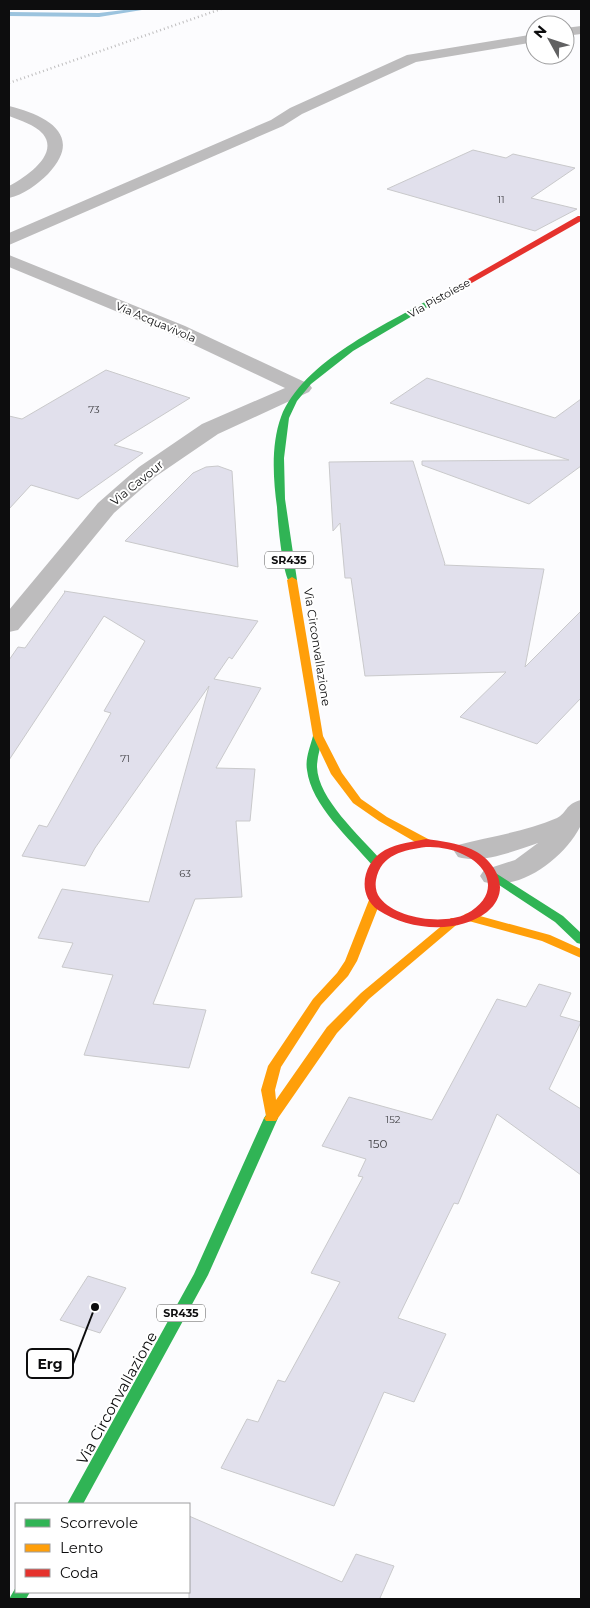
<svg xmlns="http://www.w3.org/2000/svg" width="590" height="1608" font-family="Montserrat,sans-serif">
	<rect width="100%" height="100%" fill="#fcfcfe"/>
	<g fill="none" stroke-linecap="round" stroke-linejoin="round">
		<path fill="#9bc3de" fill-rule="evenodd" d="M132 9H148L99 17 9 16V12L99 13Z"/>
	</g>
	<path fill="#e1e0ec" stroke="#c9c9cb" d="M473 150 506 158 513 154 575 168 531 198 577 209 535 231 387 189Z
		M106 370 190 398 114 445 143 453 78 499 31 485 9 509V416L22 419Z
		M427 378 555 418 581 399V466L529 504 422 465V461L569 460 390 403Z
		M413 461 445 564 444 565 544 569 525 667 581 611V698L537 744 460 717 506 672 365 676 351 578H345L340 523 333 531 329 462Z
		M218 466 232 471 238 567 125 541 193 473 206 467Z
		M64 591 258 621 232 659 229 657 214 679 261 688 216 768 255 769 250 821H236L242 897 195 899 153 1004 206 1010 189 1068 84 1055 113 975 62 967 73 943 38 938 62 889 149 902 209 686 95 848 85 866 22 856 39 825 47 827 111 713 104 711 145 641 104 616 9 760V660L18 647 25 648 65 592Z
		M539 984 571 993 560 1016 581 1022 549 1089 581 1109V1175L497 1114 458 1204 454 1203 398 1318 446 1334 414 1402 384 1392 334 1506 221 1468 247 1419 258 1422 278 1380 285 1382 340 1282 311 1273 363 1177 358 1176 366 1159 322 1146 349 1097 432 1120 497 999 526 1007Z
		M88 1276 126 1288 100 1333 60 1320Z
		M189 1516 342 1582 356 1554 394 1566 380 1598 382 1599H189Z"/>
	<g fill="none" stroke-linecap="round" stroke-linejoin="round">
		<path fill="#bdbcbd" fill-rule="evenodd" d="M581 26V34L565 36V28Z
			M535 34V42L416 62 302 114 283 126 9 245V233L271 120 290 108 407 55Z
			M9 106C46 115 85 135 48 174 38 184 23 195 9 198V186C24 178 60 155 43 134 34 124 21 121 9 116Z
			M9 255 185 326 309 384 312 388 309 392 218 434 155 477 114 513 18 630 9 632V610L98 503 139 467 202 424 285 388 171 334 9 267Z
			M581 800C581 807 583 820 580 827 564 858 520 892 484 882L480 876 484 870 515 860 538 843C514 851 483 864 458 857L454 851 458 845C491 836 525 832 557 818 567 813 565 804 581 800Z"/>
		<path fill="#30b455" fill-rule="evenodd" d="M434 297 441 299 353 351 311 384 297 401 289 418 284 458 285 499 297 580 292 583 289 582C282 568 278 525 277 507 273 479 271 444 281 417 303 361 385 325 434 297Z
			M318 733 323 736C321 746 317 756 317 767 318 799 360 836 380 859L382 862 380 865H372C350 839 311 805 307 770 305 759 310 747 313 736Z
			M494 872 563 916 581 933V944L577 943 555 922 490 879 488 876 490 873Z
			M271 1113 276 1115 278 1118 208 1275 83 1504H67L194 1274 264 1118 266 1115Z
			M16 1587V1592H30L26 1599H9Z"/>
		<path fill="#ff9f0a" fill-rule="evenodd" d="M292 577 297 580 323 736 342 773 361 799 387 817 430 840 432 843 430 846H422L379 821 353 803 331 774 313 736 287 580Z
			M375 896 381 900 357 961 348 976 321 1005 281 1067 275 1090 276 1100 327 1027 361 993 451 918H459L461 921 369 999 337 1033 276 1121H266L264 1118 266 1116 261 1090 268 1066 313 999 337 973 345 961 369 900Z
			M469 913 550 935 581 949V958L542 941 465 920 463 917 465 914Z"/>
		<path fill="#e5322d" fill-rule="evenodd" d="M578 216H581V221L440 301 433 299Z
			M426 839C441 841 457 843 471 849 496 860 513 891 487 912 457 935 408 930 378 910 356 894 363 862 385 850 398 843 413 842 426 839ZM426 847C437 847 449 848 460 853 492 866 500 896 466 914 444 925 396 919 380 898 376 893 375 886 376 880 381 854 404 850 426 847Z"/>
		<path stroke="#bebdbe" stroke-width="2.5" stroke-dasharray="1 3" stroke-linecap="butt" d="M9 83 221 9"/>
	</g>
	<g text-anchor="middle" stroke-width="4" stroke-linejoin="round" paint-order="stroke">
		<g font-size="10" fill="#424246">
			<text x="501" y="203">11</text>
			<text x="94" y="413">73</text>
			<text x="125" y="762">71</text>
			<text x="185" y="877">63</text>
			<text x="393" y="1123">152</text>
		</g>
		<g font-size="11" fill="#0d0d0e" stroke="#fff">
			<text transform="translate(439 298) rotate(-29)" y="4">Via Pistoiese</text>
			<text transform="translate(156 322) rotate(23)" y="4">Via Acquavivola</text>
		</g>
		<g fill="#fff" stroke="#565656" stroke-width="1">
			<rect x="265" y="551.5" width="48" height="17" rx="4"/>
			<rect x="157" y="1304.5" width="48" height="17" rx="4"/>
		</g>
		<g font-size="11" font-weight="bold" fill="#0d0d0e">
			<text x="289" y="564">SR435</text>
			<text x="181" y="1317">SR435</text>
		</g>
		<g font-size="12" fill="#0d0d0e" stroke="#fff">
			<text transform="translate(137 483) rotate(-39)" y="4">Via Cavour</text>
			<text transform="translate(317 647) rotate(81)" y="4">Via Circonvallazione</text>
		</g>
		<g font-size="12" fill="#424246">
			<text x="378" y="1148">150</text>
		</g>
		<g font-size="15" fill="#0d0d0e" stroke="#fff">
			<text transform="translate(117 1398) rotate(-61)" y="5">Via Circonvallazione</text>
		</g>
	</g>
	<path fill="none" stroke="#0d0d0e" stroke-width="2" d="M95 1307L73 1364"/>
	<circle fill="#0d0d0e" stroke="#fff" stroke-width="2" cx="95" cy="1307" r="5"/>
	<rect fill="#fff" stroke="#0d0d0e" stroke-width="2" x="27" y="1349" width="46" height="29" rx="5"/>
	<g font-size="14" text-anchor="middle" font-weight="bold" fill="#0d0d0e">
		<text x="50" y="1369">Erg</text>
	</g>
	<rect width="590" height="1608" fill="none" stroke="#0d0d0e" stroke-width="20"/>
	<rect x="15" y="1503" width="175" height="90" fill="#ffffff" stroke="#9e9e9f"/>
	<rect x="25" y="1519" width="25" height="8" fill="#30b455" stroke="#9e9e9f"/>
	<text x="60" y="1528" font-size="15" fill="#0d0d0e">Scorrevole</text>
	<rect x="25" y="1544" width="25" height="8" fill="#ff9f0a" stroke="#9e9e9f"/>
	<text x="60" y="1553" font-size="15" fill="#0d0d0e">Lento</text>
	<rect x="25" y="1569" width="25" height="8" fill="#e5322d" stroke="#9e9e9f"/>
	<text x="60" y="1578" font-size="15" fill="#0d0d0e">Coda</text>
	<g transform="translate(550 40) rotate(310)"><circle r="24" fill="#ffffff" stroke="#9e9e9f"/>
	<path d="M0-4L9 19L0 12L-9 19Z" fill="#616162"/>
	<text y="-8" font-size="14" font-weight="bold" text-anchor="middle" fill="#0d0d0e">N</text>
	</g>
</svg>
